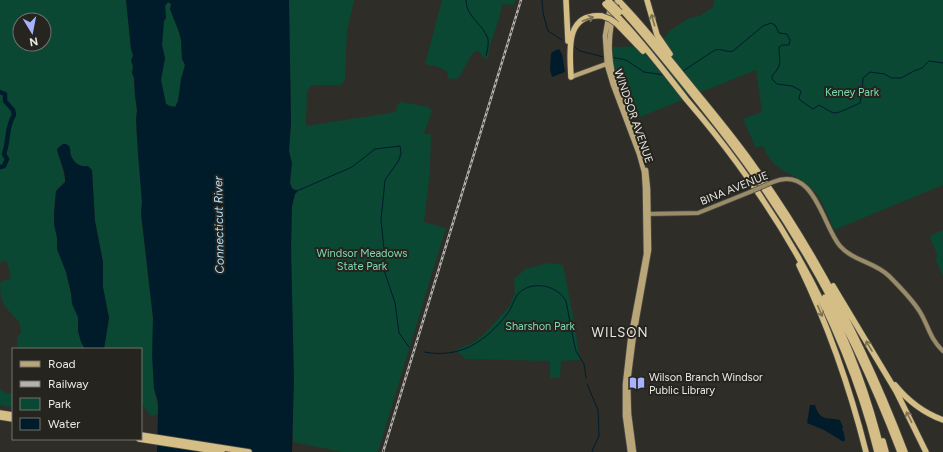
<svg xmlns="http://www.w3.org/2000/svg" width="943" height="452" font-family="Figtree,sans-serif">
	<rect width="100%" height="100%" fill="#2e2d28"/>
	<path fill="#0a4833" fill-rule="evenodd" d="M0 0H126L131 49 133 55 131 61 133 66 132 73 134 78 135 96 137 110 136 120 138 153 142 202 141 213 153 318V373L158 413 156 415 151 416 141 403V349H104L109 318 103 287V262L95 221 92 170 88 166C80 167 74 163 71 155 69 150 71 148 66 144L61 145 57 149 65 179V182L58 188 55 196 54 224 57 238 58 252 63 262 66 272 74 308 78 317V331L81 342 85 349H17V338L21 332 19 322 7 309 1 299 0 283 5 280H9L11 277 7 262 2 260 0 264ZM20 20H44V44H20Z
		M289 0H354L347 32 345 79 341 85H314L310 87 307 91 306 126 396 112 397 105 401 102 428 107 432 111 424 133 426 135 431 133 430 171 424 222 446 228 433 270 378 452H343L293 442V360L291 257 292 206 295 194 297 192V190L292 188 290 183 291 160 289 151 291 123Z
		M442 0H516L513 5 503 4 502 5 499 19 489 49 488 58 485 59 478 51H475L471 56 460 76C457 80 451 79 447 78L448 73C442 66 433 66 425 64Z
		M714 0H943V185L834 230C828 216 822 197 810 187 791 170 774 174 763 146L756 148 743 119 762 112 756 70 633 120 613 69 612 47 641 46 667 36 668 32 689 18 700 16 714 6Z
		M168 2 171 4 170 9 179 32 181 40 182 59 185 65 181 79 180 94 176 107 170 106 166 104 161 80 165 58 162 45 164 21 166 18V12L165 6Z
		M943 230V276L936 261 937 254 930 238 932 235Z
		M549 263 563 265 573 315 580 360 561 361 560 378H550V361L466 359 455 350 474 342 484 334 509 307 515 293 514 279 525 269Z
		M0 389 6 393H13V408L0 405Z"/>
	<path fill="#001c2b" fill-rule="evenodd" d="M126 0H289L291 123 289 151 292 163 290 183 292 188 294 190H297V192L295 194 292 206 291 247 294 379 292 452H157L158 413V402L154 389 152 355 153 318 141 213 142 202 138 153 136 120 137 110 135 96 134 78 132 73 133 66 131 61 133 55 131 49ZM168 2 171 4 170 9 179 32 181 40 182 59 185 65 181 79 178 101 175 107 170 106 166 104 161 80 165 58 162 45 164 21 166 18 165 6Z
		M559 49 562 54 565 72 552 77 550 70 551 53 556 50Z
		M63 144H66L69 146C71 149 70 153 71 156 75 164 80 167 88 166L92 170 95 221 103 262V287L109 318 104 349H85L81 342 78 331V317L72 304 71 293 66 272 57 249V238L54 224V213L56 191 65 182C66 171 59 160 57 149Z
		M810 405H815C820 422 828 417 840 420L843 427 842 429 844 433 845 441H842L824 430 807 423Z"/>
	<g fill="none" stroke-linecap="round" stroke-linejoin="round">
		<path stroke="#001c2b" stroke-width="1" d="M466 0C466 18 483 23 488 39 489 44 487 51 486 56
			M542 0 543 13 548 31 562 40
			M575 47 580 51 604 57
			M611 57 626 60 644 72 664 75
			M683 71 715 50C721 48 727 53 733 51L763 26 771 23 775 25 779 33 787 34 790 40 789 45H782L779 47C779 61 783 64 772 76V79L777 84 792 86 800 90 801 92 799 97 800 100 813 109 819 105 833 113 840 112 860 103 862 94 863 78 870 72 885 74 891 78H901L914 71 922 68 929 61 943 63
			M297 191 352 167 375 149 400 146 401 153 399 160 385 180 381 220 385 258 384 270 395 303 399 333 409 347
			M424 352C461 359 486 341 508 313 513 306 514 297 520 292 534 280 558 286 566 301L574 343 576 351 584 364 586 378
			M587 384 598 410 599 436 593 449 592 452"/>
		<path stroke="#001c2b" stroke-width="4.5" d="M0 92 5 94V101L13 110 14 115C6 127 9 141 4 154L7 159 4 166 0 167"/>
		<g stroke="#4c4b46" stroke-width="5.5">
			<path id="secondary" d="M773 182C815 165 822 225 840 246 853 261 875 262 889 276 900 287 912 299 920 312 929 327 930 339 943 351
				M647 214 698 213 750 192"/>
		</g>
		<g stroke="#4c4b46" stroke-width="6">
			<path id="primary" d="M617 0C612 18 608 36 610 55 612 91 635 126 644 161
				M610 7 605 36 607 65 613 85 639 154 644 172 645 188 646 254 630 340 625 384V416L630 452
				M571 77 609 63
				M634 452 629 414 628 382 634 335 649 250 648 189 646 170"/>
		</g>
		<g stroke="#4c4b46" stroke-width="7">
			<path id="highway" d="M566 0 568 41
				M618 0C645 27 668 58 692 87 714 114 736 140 756 169 818 256 867 352 905 452
				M647 0 657 35 670 54
				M621 9C645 35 667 63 689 90 710 116 731 142 750 169 813 256 862 352 900 452
				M619 18C643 43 664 71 686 99 704 120 721 141 737 163 801 250 851 347 877 452
				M617 24 643 51
				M571 77C570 52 564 13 602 16
				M799 265C828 325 850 388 866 452
				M833 286 896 391 926 452
				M825 297C850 346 869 398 882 452
				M895 385C908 401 924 413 943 420
				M0 413 13 415
				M0 417 13 419
				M141 435 249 452
				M139 439 222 452
				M883 441 886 452"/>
		</g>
		<use href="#secondary" stroke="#9a8c68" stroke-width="4"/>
		<use href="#primary" stroke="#b9a678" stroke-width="4.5"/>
		<use href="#highway" stroke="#d4be86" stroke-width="5.5"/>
		<g stroke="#b3b2ae" stroke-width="2.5">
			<path id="rail" d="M383 452 521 0"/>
		</g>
		<use href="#rail" stroke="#25241e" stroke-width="1" stroke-dasharray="3" stroke-linecap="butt"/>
		<g stroke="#4c4b46" stroke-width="5.5" stroke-linecap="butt">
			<path id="secondary-bridge" d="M750 192 773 182"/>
		</g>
		<g stroke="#4c4b46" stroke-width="7" stroke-linecap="butt">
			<path id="highway-bridge" d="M608 0 620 12
				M605 4 619 18
				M602 16 610 19 617 24"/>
		</g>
		<use href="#secondary-bridge" stroke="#9a8c68" stroke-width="4"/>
		<use href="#highway-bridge" stroke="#d4be86" stroke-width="5.5"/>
	</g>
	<defs><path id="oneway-shaft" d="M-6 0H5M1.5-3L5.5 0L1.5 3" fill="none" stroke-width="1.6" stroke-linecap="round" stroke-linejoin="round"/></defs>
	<g stroke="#7c7152">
		<use href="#oneway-shaft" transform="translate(588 19) rotate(-20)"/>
		<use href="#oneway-shaft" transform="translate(653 20) rotate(-106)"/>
		<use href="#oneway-shaft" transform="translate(820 311) rotate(67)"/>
		<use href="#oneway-shaft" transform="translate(869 346) rotate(-121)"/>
		<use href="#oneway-shaft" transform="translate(909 417) rotate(-117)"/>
	</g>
	<defs>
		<g id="library-bare" transform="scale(1.2)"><path d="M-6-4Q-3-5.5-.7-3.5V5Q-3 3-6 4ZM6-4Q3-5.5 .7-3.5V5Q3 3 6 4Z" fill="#a7b1fc" stroke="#25241e" stroke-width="2.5" paint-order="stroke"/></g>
	</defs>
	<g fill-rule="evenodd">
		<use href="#library-bare" x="637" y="383"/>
	</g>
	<g text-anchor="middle" stroke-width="4" stroke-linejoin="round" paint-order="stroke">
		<g font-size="11" fill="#7cdab2" stroke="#25241e">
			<text x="852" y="96">Keney Park</text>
			<text x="362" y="257">Windsor Meadows<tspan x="362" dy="13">State Park</tspan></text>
			<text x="540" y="330">Sharshon Park</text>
		</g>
		<g font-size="11" fill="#e9e8e4" stroke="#25241e">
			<text transform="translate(634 116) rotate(71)" y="4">WINDSOR AVENUE</text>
			<text transform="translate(734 188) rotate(-22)" y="4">BINA AVENUE</text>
		</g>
		<g font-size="11" fill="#e9e8e4" stroke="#25241e" text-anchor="start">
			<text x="649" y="381">Wilson Branch Windsor<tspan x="649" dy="13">Public Library</tspan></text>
		</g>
		<g font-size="12" font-style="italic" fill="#b1e1ff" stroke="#25241e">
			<text transform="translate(219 225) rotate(-91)" y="4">Connecticut River</text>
		</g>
		<g font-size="13" letter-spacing="1" fill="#e9e8e4" stroke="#25241e">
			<text x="620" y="337">WILSON</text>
		</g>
	</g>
	<rect x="12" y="348" width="130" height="92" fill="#25241e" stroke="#73726d"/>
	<rect x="20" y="361" width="20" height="6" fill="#b9a678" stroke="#73726d"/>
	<text x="48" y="368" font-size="12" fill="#e9e8e4">Road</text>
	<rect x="20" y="381" width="20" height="6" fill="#b3b2ae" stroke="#73726d"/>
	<text x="48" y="388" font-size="12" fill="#e9e8e4">Railway</text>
	<rect x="20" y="398" width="20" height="12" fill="#0a4833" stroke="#73726d"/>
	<text x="48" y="408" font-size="12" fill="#e9e8e4">Park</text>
	<rect x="20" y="418" width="20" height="12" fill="#001c2b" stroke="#73726d"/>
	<text x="48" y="428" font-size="12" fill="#e9e8e4">Water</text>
	<g transform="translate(32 32) rotate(170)"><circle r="19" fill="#25241e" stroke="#73726d"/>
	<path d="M0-3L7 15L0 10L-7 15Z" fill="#a7b1fc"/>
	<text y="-6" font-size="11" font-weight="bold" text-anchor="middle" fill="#e9e8e4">N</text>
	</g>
</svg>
